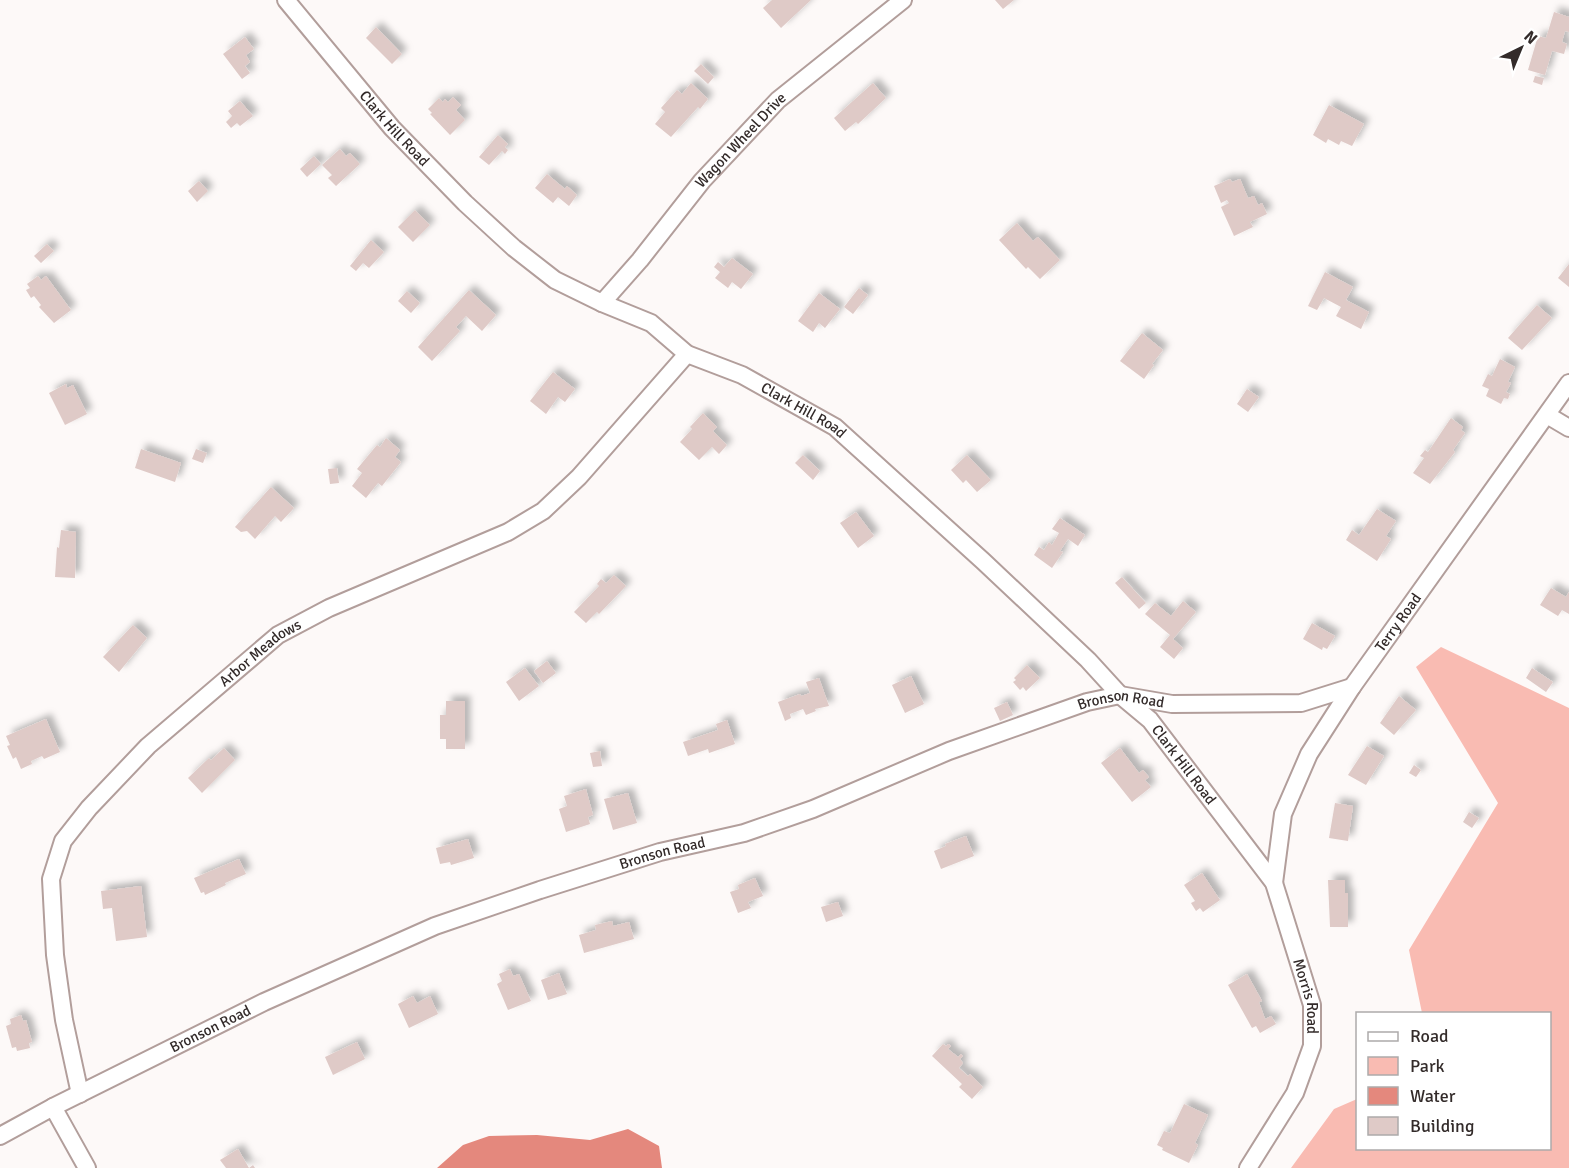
<svg xmlns="http://www.w3.org/2000/svg" width="1569" height="1168" font-family="Signika,sans-serif">
	<defs>
		<filter id="shadow"><feDropShadow dx="5.5" dy="-5.5" stdDeviation="3" flood-color="#0004"/></filter>
	</defs>
	<rect width="100%" height="100%" fill="#fdf9f8"/>
	<path fill="#f9bbb2" d="M1441 647 1569 708V1168H1291L1334 1109 1357 1099 1358 1148H1550V1014L1422 1013 1409 950 1498 803 1416 667Z"/>
	<path fill="#e4887d" d="M628 1129 659 1146 662 1168H437L463 1145 489 1136 537 1135 590 1140Z"/>
	<path fill="#dfcac7" filter="url(#shadow)" d="M772 0H811L781 28 763 8Z
		M995 0H1014L1003 9Z
		M1554 12 1569 17V32L1565 31 1562 42 1567 44 1564 54 1552 51 1545 75 1528 70 1538 36 1546 38Z
		M376 27 402 54 392 64 366 38Z
		M245 37 254 49 246 55 250 62 245 66 250 73 242 79 223 54Z
		M701 64 714 77 708 84 694 71Z
		M1535 76 1544 78 1542 85 1533 82Z
		M691 83 708 99 700 109 698 107 671 137 655 124 665 112 661 108 677 90 682 94Z
		M873 83 886 98 858 124 856 122 845 131 834 118Z
		M453 97 461 105 456 110 465 120 450 135 430 114 432 113 428 109 439 98 443 102 445 99 448 102Z
		M240 101 253 116 240 126 237 123 231 128 226 122 232 116 228 111Z
		M1329 105 1364 124 1352 146 1341 141 1339 145 1328 139 1326 143 1313 135Z
		M498 135 508 144 505 147 508 150 505 154 502 151 489 165 479 157Z
		M340 149 346 156 350 153 360 164 336 186 328 178 332 175 322 165Z
		M314 156 321 164 307 177 300 169Z
		M547 174 565 189 567 186 577 195 569 206 558 197 553 203 535 188Z
		M1230 179 1232 182 1240 179 1248 198 1254 196 1258 205 1262 203 1267 214 1250 222 1253 227 1234 236 1221 207 1229 203 1227 200 1221 203 1214 186Z
		M199 181 208 191 197 202 188 191Z
		M415 210 430 225 413 242 398 227Z
		M1017 223 1033 241 1038 237 1060 260 1040 279 1028 267 1026 269 999 240Z
		M371 240 384 252 369 268 363 263 356 271 350 266Z
		M47 244 54 251 41 263 34 256Z
		M732 258 753 274 741 289 732 282 728 288 715 278 720 272 714 267 718 262 724 267Z
		M1569 264V287L1558 278Z
		M1325 272 1353 287 1346 300 1369 312 1361 329 1336 316 1341 307 1324 298 1317 310 1308 306Z
		M38 276 41 280 46 276 71 310 54 323 39 307 41 305 34 296 31 298 26 290 30 288 27 284Z
		M859 288 868 295 853 314 844 307Z
		M469 290 496 315 482 331 466 316 456 327 460 331 432 361 418 347Z
		M407 291 420 303 411 313 398 301Z
		M819 293 840 309 825 328 819 323 813 332 798 321Z
		M1537 305 1552 318 1522 350 1508 338Z
		M1142 333 1163 350 1152 364 1154 365 1144 379 1120 361Z
		M1500 359 1515 367 1508 382 1511 383 1506 392 1510 394 1508 399 1504 398 1501 404 1486 396 1489 389 1482 386 1488 374 1492 376Z
		M553 372 575 389 565 402 558 397 546 414 530 401Z
		M66 384 67 388 73 385 87 414 65 425 49 393Z
		M1247 389 1259 397 1248 412 1237 404Z
		M703 413 717 427 713 431 727 445 719 454 712 447 699 460 680 442 692 429 690 427Z
		M1451 418 1463 427 1461 430 1465 433 1453 450 1455 452 1430 484 1413 473 1424 458 1420 456 1425 450 1428 452Z
		M386 438 400 450 395 457 401 462 382 486 378 483 366 498 352 486 362 473 357 469 377 445 380 447Z
		M141 449 181 463 175 482 135 468Z
		M196 449 207 453 203 463 192 459Z
		M803 455 820 471 813 480 795 463Z
		M967 455 991 480 977 492 966 480 963 483 951 470Z
		M337 468 339 483 330 484 328 469Z
		M271 487 294 508 281 522 275 516 255 539 247 531 241 532 235 527Z
		M1377 509 1396 521 1386 536 1391 539 1377 561 1346 540 1352 530 1359 535Z
		M856 512 874 536 858 548 840 523Z
		M1060 518 1085 535 1078 546 1068 539 1060 551 1063 552 1052 568 1034 555 1039 547 1044 550 1049 542 1052 545 1059 533 1052 529Z
		M61 530 76 532 75 578 55 577 57 547 59 548Z
		M614 575 626 586 599 614 597 612 586 623 574 612 599 586 597 584 601 579 606 583Z
		M1122 577 1146 603 1139 609 1115 583Z
		M1551 588 1566 597 1569 592V614L1562 610 1558 616 1540 605Z
		M1183 601 1196 612 1173 639 1183 648 1174 659 1160 647 1170 635 1145 614 1155 603 1171 616Z
		M1312 623 1335 636 1327 649 1323 647 1322 650 1303 639Z
		M133 625 147 638 119 672 103 657Z
		M547 661 556 673 543 683 534 671Z
		M1027 665 1040 678 1026 691 1023 687 1020 690 1013 682 1016 680 1014 678Z
		M525 668 539 686 519 701 506 682Z
		M1532 668 1553 682 1546 692 1526 678Z
		M911 676 924 704 905 713 892 685Z
		M819 678 829 706 815 709 816 711 806 715 803 709 790 714 791 718 785 721 778 702 800 694 801 696 810 693 806 682Z
		M1399 696 1416 710 1394 735 1380 723Z
		M446 701H465V749H446V739H440V715H446Z
		M1007 702 1013 715 1000 721 994 708Z
		M46 719 60 752 44 759 42 756 31 761 32 764 21 769 16 757 13 759 7 746 10 745 6 736Z
		M727 720 735 744 709 753 708 749 688 756 683 742 718 730 716 724Z
		M1367 746 1384 756 1366 785 1348 775Z
		M224 748 235 760 202 793 188 778 209 758 211 760Z
		M1120 748 1139 773 1143 770 1149 777 1145 780 1151 787 1132 802 1101 763Z
		M600 751 602 766 593 767 590 753Z
		M1414 765 1421 770 1416 777 1409 773Z
		M586 789 593 815 588 817 590 824 566 832 559 809 567 806 564 796Z
		M628 793 637 823 613 830 604 799Z
		M1335 803 1353 806 1348 841 1329 838Z
		M1469 812 1479 818 1472 828 1463 822Z
		M966 836 974 856 941 869 934 851 946 846 945 844Z
		M468 839 474 858 451 865 450 862 440 864 436 848Z
		M239 859 246 874 225 883 226 885 205 895 204 892 201 893 194 878Z
		M1202 873 1220 900 1203 912 1200 908 1196 911 1191 903 1195 901 1184 885Z
		M755 878 763 896 748 902 751 908 738 913 730 892 739 889 738 885Z
		M1328 880H1345V893H1348V927H1330Z
		M141 886 147 937 116 941 112 908 103 909 101 891Z
		M838 902 843 916 826 922 821 907Z
		M612 921 613 926 629 922 634 939 584 953 579 935 596 930 595 925Z
		M510 969 513 976 519 974 531 1001 508 1010 497 984 502 981 499 974Z
		M559 973 567 994 548 1000 541 980Z
		M1247 974 1262 1001 1259 1002 1265 1019 1271 1016 1276 1024 1260 1033 1256 1026 1252 1028 1228 985Z
		M413 996 417 1003 430 996 438 1014 409 1028 398 1004Z
		M21 1015 23 1021 26 1020 32 1042 29 1043 30 1048 17 1051 16 1047 12 1048 6 1026 11 1024 10 1019Z
		M357 1042 365 1059 333 1075 325 1057Z
		M943 1044 946 1046 948 1044 951 1046 948 1049 958 1057 961 1054 963 1056 960 1059 963 1063 959 1068 968 1076 970 1074 983 1087 972 1099 959 1087 962 1084 932 1056Z
		M1184 1104 1208 1115 1195 1143 1198 1145 1189 1163 1162 1150 1163 1148 1157 1145 1164 1131 1170 1133Z
		M238 1149 249 1168 253 1165 255 1168H226L220 1160Z"/>
	<g fill="none" stroke-linecap="round" stroke-linejoin="round">
		<g stroke="#b29e9b" stroke-width="20">
			<g id="minor">
				<path id="s1" d="M286 0 392 128 465 203 514 248 555 280 602 303 651 323 687 354 742 375 835 427 983 561 1088 660 1120 695 1150 720 1274 883 1312 1005V1046L1295 1093 1248 1168"/>
				<path id="s2" d="M602 303 640 260 702 181 778 100 903 0"/>
				<path d="M1547 415 1569 428"/>
				<path id="s3" d="M1274 883 1283 814 1309 754 1352 687 1569 383"/>
				<path id="s4" d="M80 1094 64 1020 55 955 51 879 63 841 89 808 148 746 278 635 329 608 508 532 543 511 579 477 687 354"/>
				<path d="M53 1107 87 1168"/>
				<path id="s5" d="M0 1136 53 1107 264 1002 435 926 540 890 660 852 744 833 813 809 949 751 1087 702 1120 695 1172 704 1301 703 1352 687"/>
			</g>
		</g>
		<use href="#minor" stroke="#fff" stroke-width="16"/>
	</g>
	<g text-anchor="middle" stroke-width="4.5" stroke-linejoin="round" paint-order="stroke">
		<g font-size="15" fill="#332b2a" stroke="#fff">
			<text dy="5" stroke="none"><textPath href="#s1" startOffset="168">Clark Hill Road</textPath></text>
			<text dy="5" stroke="none"><textPath href="#s2" startOffset="214">Wagon Wheel Drive</textPath></text>
			<text dy="5" stroke="none"><textPath href="#s1" startOffset="672">Clark Hill Road</textPath></text>
			<text dy="5" stroke="none"><textPath href="#s3" startOffset="294">Terry Road</textPath></text>
			<text dy="5" stroke="none"><textPath href="#s4" startOffset="531">Arbor Meadows</textPath></text>
			<text dy="5" stroke="none"><textPath href="#s5" startOffset="1208">Bronson Road</textPath></text>
			<text dy="5" stroke="none"><textPath href="#s1" startOffset="1194">Clark Hill Road</textPath></text>
			<text dy="5" stroke="none"><textPath href="#s5" startOffset="722">Bronson Road</textPath></text>
			<text dy="5" stroke="none"><textPath href="#s1" startOffset="1461">Morris Road</textPath></text>
			<text dy="5" stroke="none"><textPath href="#s5" startOffset="236">Bronson Road</textPath></text>
		</g>
	</g>
	<rect x="1356" y="1012" width="195" height="138" fill="#ffffff" stroke="#adaaaa" stroke-width="1.5"/>
	<rect x="1368" y="1032" width="30" height="9" fill="#ffffff" stroke="#adaaaa" stroke-width="1.5"/>
	<text x="1410" y="1042" font-size="18" fill="#332b2a">Road</text>
	<rect x="1368" y="1057" width="30" height="18" fill="#f9bbb2" stroke="#adaaaa" stroke-width="1.5"/>
	<text x="1410" y="1072" font-size="18" fill="#332b2a">Park</text>
	<rect x="1368" y="1087" width="30" height="18" fill="#e4887d" stroke="#adaaaa" stroke-width="1.5"/>
	<text x="1410" y="1102" font-size="18" fill="#332b2a">Water</text>
	<rect x="1368" y="1117" width="30" height="18" fill="#dfcac7" stroke="#adaaaa" stroke-width="1.5"/>
	<text x="1410" y="1132" font-size="18" fill="#332b2a">Building</text>
	<g transform="translate(1521 48) rotate(43)" stroke="#ffffff" stroke-width="4.5" paint-order="stroke">
	<path d="M0-4.5L10 22L0 15L-10 22Z" fill="#332b2a"/>
	<text y="-9" font-size="16" font-weight="bold" text-anchor="middle" fill="#332b2a">N</text>
	</g>
</svg>
